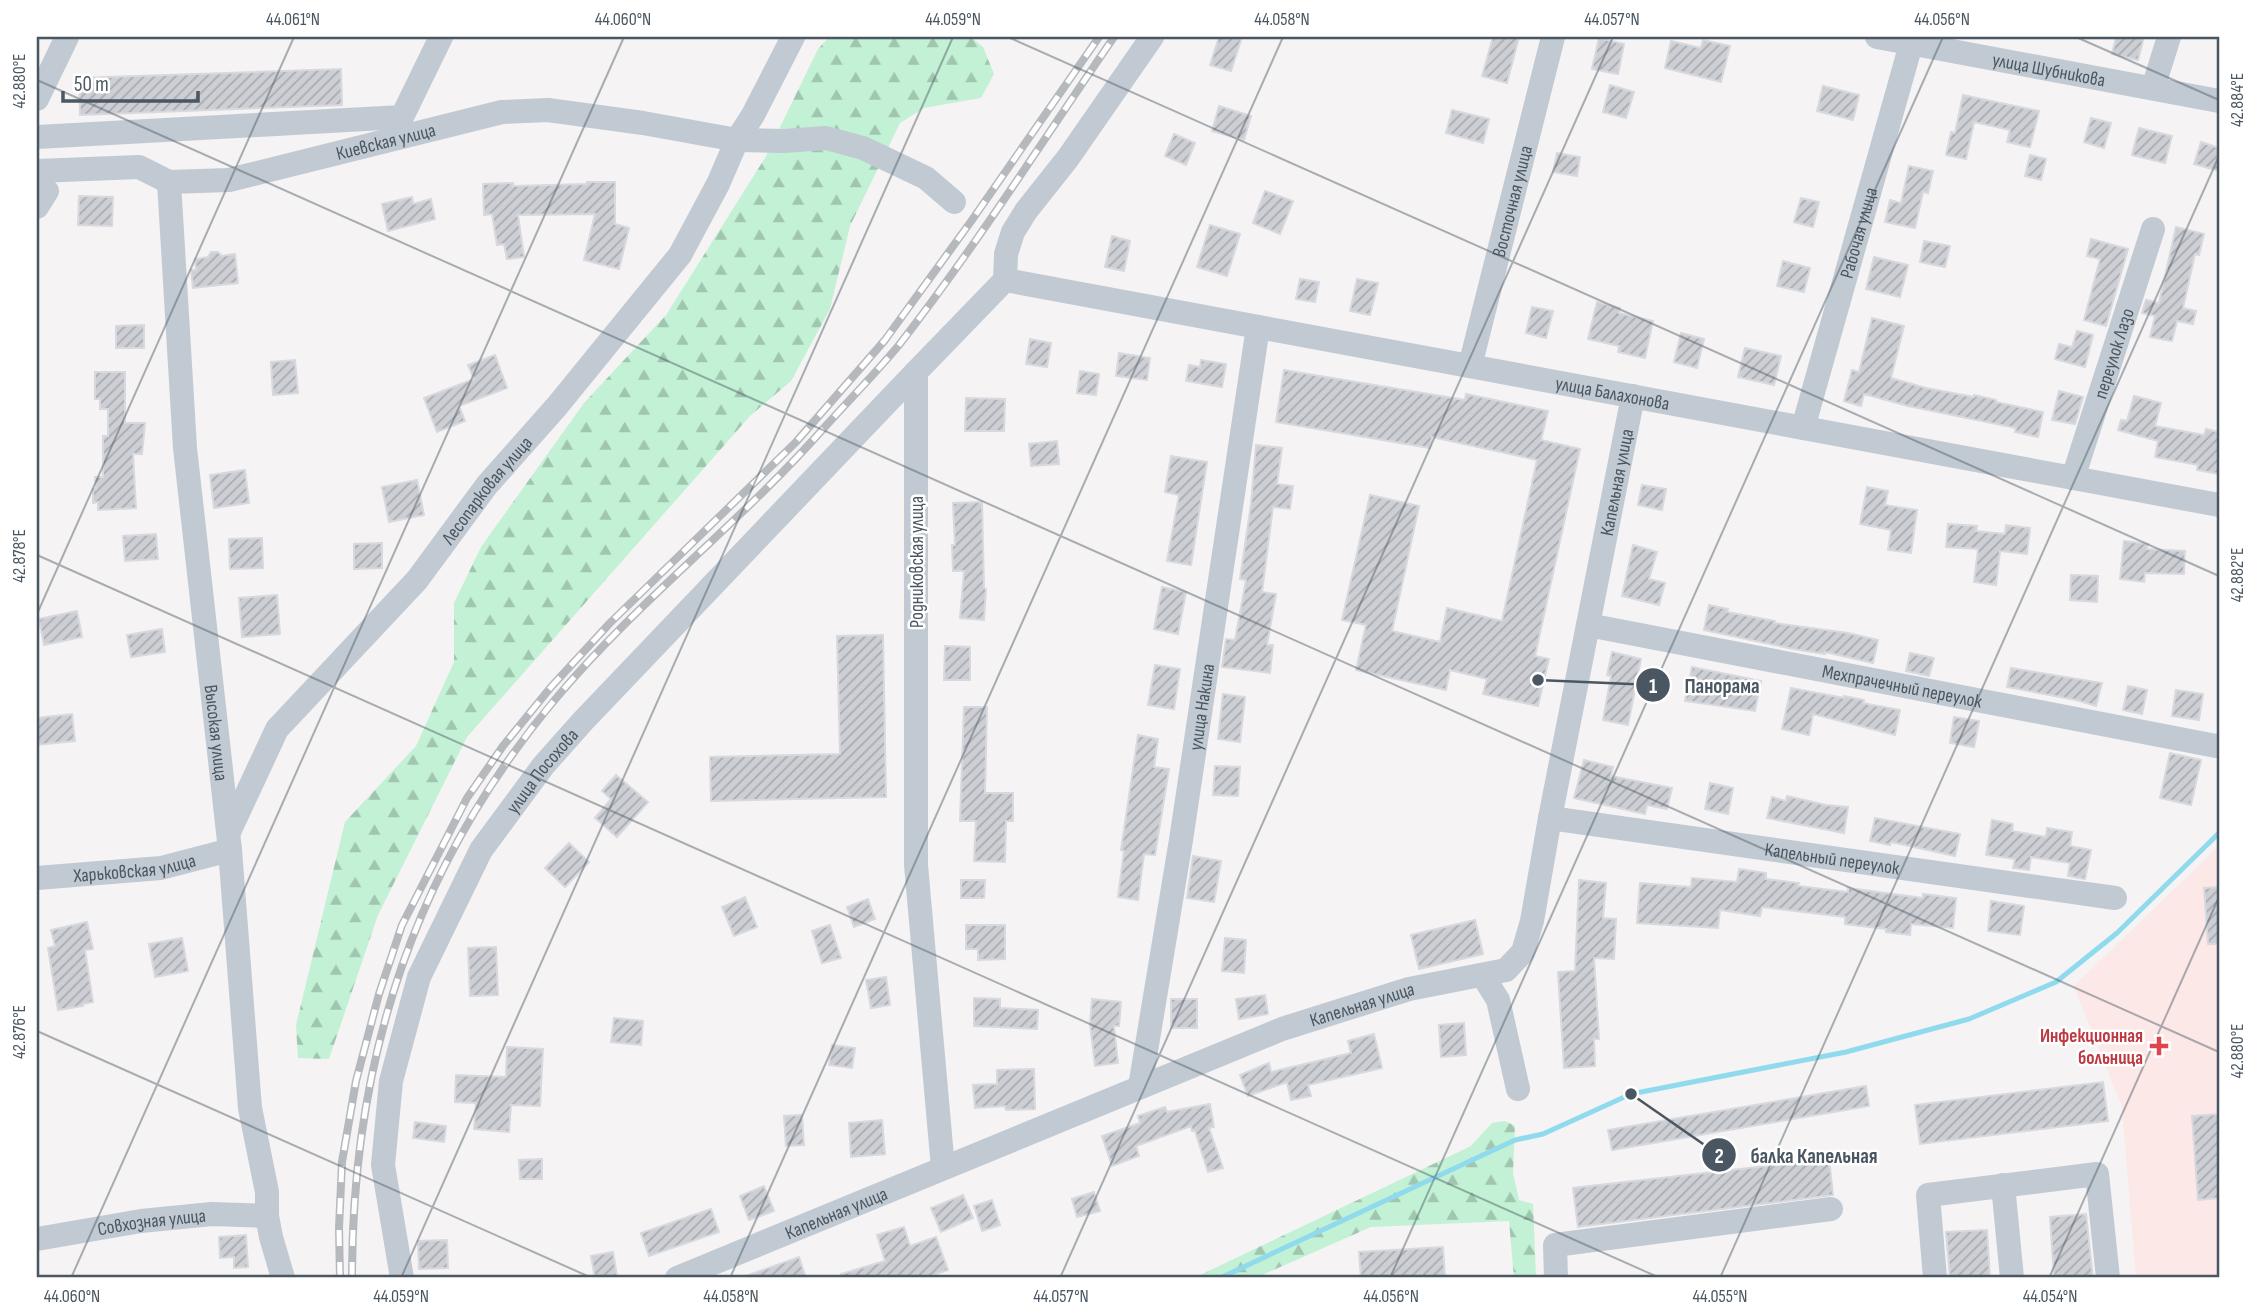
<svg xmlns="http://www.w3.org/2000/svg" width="2256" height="1315" font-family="'Sofia Sans Condensed',sans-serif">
	<defs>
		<pattern id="forest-firs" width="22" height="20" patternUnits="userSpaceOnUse" patternTransform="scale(1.75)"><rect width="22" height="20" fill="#c3f1d5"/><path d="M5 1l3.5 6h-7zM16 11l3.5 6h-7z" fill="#a0c6b0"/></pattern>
		<pattern id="building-hatch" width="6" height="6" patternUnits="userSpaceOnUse" patternTransform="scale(1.75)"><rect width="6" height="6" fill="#cdcfd5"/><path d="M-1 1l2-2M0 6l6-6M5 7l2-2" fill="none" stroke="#a8abb0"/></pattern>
	</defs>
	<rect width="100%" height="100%" fill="#f5f3f3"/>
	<path fill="#fce8e6" d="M2219 846V1278H2136L2122 1106 2074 986Z"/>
	<path fill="url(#forest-firs)" d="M829 37H971L983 47 994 74 981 98 924 108 900 123 850 226 830 309 791 381 750 416 467 737 378 915 329 1059 298 1058 296 1025 345 822 416 746 454 662V603L481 547 584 403 666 315 765 158 818 49Z
		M1505 1121 1515 1126 1513 1173 1519 1200 1533 1204 1536 1278H1514L1509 1221 1371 1227 1255 1278H1194L1471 1146 1492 1123Z"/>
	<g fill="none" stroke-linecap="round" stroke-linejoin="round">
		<path stroke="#90daee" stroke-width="5" d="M1220 1278 1515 1140 1543 1134 1631 1094 1846 1052 1969 1019 2056 982 2117 933 2219 833"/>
	</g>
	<path fill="url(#building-hatch)" stroke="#d7d9de" stroke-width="2" d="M1219 37H1242L1231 71 1210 65Z
		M1493 37H1519L1507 83 1482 76Z
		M2116 37H2144L2138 60 2112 54Z
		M1599 38 1624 44 1618 74 1592 69Z
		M1703 40 1730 46 1721 82 1665 68 1671 41 1701 48Z
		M341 69 342 105 80 115 79 78Z
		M1610 85 1634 92 1626 118 1603 112Z
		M1823 86 1859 95 1853 120 1817 111Z
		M1963 95 2039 111 2030 147 2007 142 2010 130 1974 122 1966 159 1946 155 1951 132 1955 133Z
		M1219 106 1251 116 1244 140 1212 131Z
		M1452 110 1489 119 1483 143 1446 133Z
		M2091 118 2111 123 2104 148 2084 142Z
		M2139 128 2172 136 2165 163 2132 155Z
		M1174 134 1195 143 1186 165 1165 156Z
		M2201 142 2219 148V171L2194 164Z
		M1557 153 1580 157 1577 176 1553 172Z
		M2030 155 2046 159 2041 180 2025 176Z
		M1909 166 1933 171 1928 193 1923 192 1915 228 1885 222 1890 200 1901 203Z
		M587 182H615V224L629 228 619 269 584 260 595 214 518 215 524 257 507 259 504 244 497 245 492 214 484 215 483 184 513 183V186L587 184Z
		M1265 191 1293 201 1280 234 1253 223Z
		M79 196 113 197 112 226 78 225Z
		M412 197 413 204 431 199 435 219 388 231 382 204Z
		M1801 198 1819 202 1813 227 1794 222Z
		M1210 225 1240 234 1227 276 1197 267Z
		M2176 227 2204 234 2199 255 2195 254 2183 308 2196 311 2193 324 2177 321 2172 341 2150 337 2155 316 2142 313 2146 300 2159 303Z
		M1112 236 1130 241 1124 271 1105 267Z
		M2091 239 2128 249 2106 326 2084 320 2100 259 2087 256Z
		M1924 241 1950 246 1945 267 1920 262Z
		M211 252H218L222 256 235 254 238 283 193 288 191 270H196L195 259 208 257Z
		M1874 257 1908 265 1900 297 1866 289Z
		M1783 261 1810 268 1804 292 1777 286Z
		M1300 279 1319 282 1315 302 1296 299Z
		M1357 279 1378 283 1370 315 1350 311Z
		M1597 302 1620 308 1619 313 1653 321 1645 358 1618 352 1619 346 1588 339Z
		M1532 307 1553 311 1546 338 1526 333Z
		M1872 318 1904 326 1891 378 1926 388 1974 397V395L1996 400V402L2043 412 2038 437 2015 432 2016 428 1908 406 1864 394 1861 406 1844 401 1852 370 1859 372Z
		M144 325V348H116V326Z
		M2077 331 2093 335 2085 367 2055 359 2059 344 2072 347Z
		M1681 333 1704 339 1697 368 1674 362Z
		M1030 339 1051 343 1047 367 1026 364Z
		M1745 348 1781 356 1774 385 1738 377Z
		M1119 353 1150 358 1147 380 1116 376Z
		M495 355 507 388 459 406 465 421 437 432 424 398 474 379 468 365Z
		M295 360 298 393 273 395 271 362Z
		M1201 360 1226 364 1222 387 1186 381 1189 365 1200 367Z
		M1284 370 1465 400 1466 394 1548 411 1541 440 1580 449 1535 656 1549 659 1538 706 1483 694 1487 679 1450 670 1446 690 1356 670 1366 625 1342 620 1370 495 1419 506 1392 631 1440 642 1447 608 1502 621 1537 460 1432 437 1430 448 1276 422Z
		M1080 371 1099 374 1096 395 1077 393Z
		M95 372H125V423H145L142 454H133L136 508 98 510V502L93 503V489H96L95 477H103V436H108V409H100V399H95Z
		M2059 391 2083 397 2075 424 2052 420Z
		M2134 396 2161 403 2155 426 2204 435 2206 429 2219 432V474L2197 470 2198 465 2155 457 2158 441 2118 430 2121 420 2127 421Z
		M966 398 1005 399 1004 431H965Z
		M1057 441 1059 464 1031 466 1029 444Z
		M1256 445 1282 448 1277 484 1293 486 1290 509 1273 507 1262 592 1276 594 1267 645H1273L1270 673 1222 667 1226 639 1235 640 1246 580 1240 579 1251 504Z
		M1171 456 1207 462 1191 565 1167 561 1179 495 1165 492Z
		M245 470 249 503 214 508 210 475Z
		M417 480 424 515 389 522 382 487Z
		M1642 485 1666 489 1662 510 1638 505Z
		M1867 487 1888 491 1885 505 1917 510 1911 553 1888 550 1891 530 1860 524Z
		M982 502 984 588 986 589 984 620 960 618 964 571H953L952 545H955L953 503Z
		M1948 524 1977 526 1976 531 2005 534 2006 525 2030 528 2027 554 2000 551 1996 585 1974 582 1978 549 1946 547Z
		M156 534 158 559 125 561 123 536Z
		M262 538 263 568 230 569 229 539Z
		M2124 541 2148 544 2147 549 2185 551 2184 574 2145 573 2144 582 2120 579Z
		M382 543V568L354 569V544Z
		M1633 545 1657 552 1649 579 1665 583 1659 605 1622 596Z
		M2071 575 2098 576 2097 602 2070 600Z
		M1162 587 1186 592 1178 634 1154 629Z
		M277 595 280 634 242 637 239 598Z
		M1709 605 1728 609 1727 612 1775 621 1774 623 1848 633 1878 640 1873 663 1825 652V654L1793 649 1704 630Z
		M77 611 82 637 44 645 39 619Z
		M162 629 165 652 131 657 127 635Z
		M883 635 886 797 711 801 710 757 840 754 837 636Z
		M945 646 970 647V680H944Z
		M1612 652 1641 659 1628 725 1603 720 1611 676 1607 675Z
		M1910 653 1934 658 1929 676 1906 671Z
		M1155 665 1180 669 1174 709 1148 705Z
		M1692 667 1761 681 1755 711 1685 701Z
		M2011 668 2102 683 2096 706 2076 700 2007 687Z
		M2128 686 2147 690 2142 714 2123 710Z
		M1791 688 1844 698V696L1864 700 1863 703 1900 710 1895 735 1813 714 1809 735 1782 729Z
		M2176 690 2203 694 2199 720 2172 716Z
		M1223 694 1245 697 1240 742 1218 739Z
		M964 707H987L985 793H1013V821H1006L1005 862 974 861 976 821H960Z
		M72 714 75 741 37 745V718Z
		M1954 717 1979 721 1974 747 1950 743Z
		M1138 735 1158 739 1154 767 1169 769 1155 855 1144 854 1138 900 1118 897 1124 851 1121 850Z
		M2170 753 2201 760 2191 805 2160 798Z
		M1584 760 1613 767 1611 776 1672 788 1667 809 1647 805 1645 814 1574 798Z
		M1215 766 1240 767 1238 796 1213 795Z
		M616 775 648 802 617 837 595 818 611 799 602 791Z
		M1710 783 1733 788 1728 814 1705 809Z
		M1787 796 1826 805 1848 807 1844 833 1767 818 1772 797 1786 801Z
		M1875 818 1960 834 1955 856 1891 842 1890 845 1870 841Z
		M1992 820 2013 824 2012 831 2046 837 2047 828 2072 832 2070 846 2091 850 2085 879 2068 876 2070 863 2031 857 2029 870 2013 868 2015 859 1986 855Z
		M569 843 589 862 565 887 545 868Z
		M1193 856 1221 861 1214 902 1187 898Z
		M1739 869 1766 873V879L1799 883 1798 886 1848 892V888L1923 898V894L1956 898 1953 928 1911 924 1910 935 1886 932V929L1845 924V917L1762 907 1760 916 1720 910 1718 928 1637 923 1640 883 1691 887 1692 878 1737 882Z
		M961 880H985L984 898H961Z
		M1579 880 1606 883 1603 918 1616 919 1614 959 1594 958 1599 1039H1594L1595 1066 1564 1068 1558 972 1575 971Z
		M2219 887V944H2208L2204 888Z
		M745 897 757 927 734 936 722 907Z
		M868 899 875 919 854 927 847 907Z
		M1991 901 2024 906 2020 935 1988 931Z
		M1475 920 1483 954 1419 969 1411 935Z
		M87 922 93 949 85 950 93 1002 83 1004V1006L58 1010 48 948 55 946 51 930Z
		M830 925 841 958 822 963 812 931Z
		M966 925H1005V959L978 960V949H966Z
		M182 938 188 971 155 977 149 944Z
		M1225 938 1246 940 1244 973 1222 971Z
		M496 947 498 995 470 996 468 948Z
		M886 977 890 1005 871 1008 866 980Z
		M1265 995 1268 1014 1239 1019 1236 999Z
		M974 998 1000 999V1008L1038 1010 1037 1029 974 1026Z
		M1092 999 1121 1002 1119 1026H1114L1118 1063 1095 1066 1090 1024Z
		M1171 999H1197V1028H1171Z
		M614 1018 643 1021 641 1045 611 1042Z
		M1464 1023 1466 1055 1441 1057 1439 1025Z
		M1374 1034 1382 1068 1308 1085 1311 1096 1291 1100 1287 1082 1248 1096 1240 1075 1269 1063 1271 1072 1351 1053 1348 1041Z
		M832 1045 855 1048 852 1068 829 1065Z
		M507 1047 543 1049 540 1106 511 1105 509 1132 474 1129 476 1103 455 1102 456 1075 506 1077Z
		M1034 1069 1035 1109 1006 1110 1005 1106 975 1108 973 1085 997 1084V1070Z
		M2103 1082 2108 1121 1920 1144 1915 1105Z
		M1866 1086 1869 1106 1612 1150 1608 1130Z
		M1210 1104 1214 1127 1209 1128 1223 1168 1208 1172 1195 1131H1192L1191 1126 1136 1146 1139 1156 1112 1166 1102 1136 1140 1123 1138 1116 1165 1107 1167 1112Z
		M2219 1114V1198L2198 1200 2192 1116Z
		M802 1115 804 1145 786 1146 784 1116Z
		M882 1120 885 1154 851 1157 849 1123Z
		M415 1122 446 1126 444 1142 413 1138Z
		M542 1159V1179H520L519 1160Z
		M1829 1159 1833 1195 1578 1227 1573 1188Z
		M764 1186 774 1211 749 1220 740 1196Z
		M1094 1192 1100 1211 1077 1217 1072 1199Z
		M963 1195 973 1218 941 1232 931 1208Z
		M992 1200 1000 1225 982 1231 974 1206Z
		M711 1209 719 1232 649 1256 641 1233Z
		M2086 1214 2093 1278H2054L2050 1217Z
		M904 1227 910 1246 936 1237 948 1270 925 1278H842L841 1274 885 1261 877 1235Z
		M1987 1230 1990 1278H1950L1946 1232Z
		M246 1235 248 1267 234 1268V1257L220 1258 219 1237Z
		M447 1240 448 1268 419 1269 418 1241Z
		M1443 1247 1445 1278H1361L1359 1252Z
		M613 1252 617 1276 595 1278 591 1256Z
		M799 1257 806 1278H746V1276Z"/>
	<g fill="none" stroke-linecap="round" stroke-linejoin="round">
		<g stroke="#c1cad2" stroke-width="24">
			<path id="s1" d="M1877 37 2219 101"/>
			<path d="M2153 88 2169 37"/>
			<path d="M37 99 67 37"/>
			<path d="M37 137 402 117 441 37"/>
			<path id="s2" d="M37 171 139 167 169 182 229 180 502 112 548 110 643 123 737 140 784 141 826 138 863 148 926 178 954 202"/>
			<path id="s3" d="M169 182 185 448 230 850 250 1108 267 1192V1216L271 1237 283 1278"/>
			<path d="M37 184 47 191 37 207"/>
			<path id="s4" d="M1005 280 2219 505"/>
			<path id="s5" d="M1470 366 1553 37"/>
			<path id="s6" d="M1803 428 1913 37"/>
			<path id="s7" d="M2073 478 2153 229"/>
			<path id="s8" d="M1588 625 2216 746"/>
			<path id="s9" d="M1550 818 2115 898"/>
			<path id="s10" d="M229 832 277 729 417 580 487 485 557 406 680 255 718 184 737 140 753 115 793 37"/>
			<path id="s11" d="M37 878 161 868 230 850"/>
			<path d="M1483 976 1498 1000 1518 1089"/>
			<path id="s12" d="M1140 1087 1181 840 1258 327"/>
			<path d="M943 1168 916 865V372L1005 280 1006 254 1013 232 1026 211 1068 158 1152 37"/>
			<path d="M2003 1185 2012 1278"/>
			<path id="s13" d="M37 1239 141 1221 212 1214 267 1216"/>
			<path id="s14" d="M402 1278 383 1165 391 1081 419 977 481 850 543 766 583 721 916 372"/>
			<path id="s15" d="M677 1278 1282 1029 1409 989 1506 970 1523 952 1532 921 1550 818 1633 396"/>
			<path d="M1556 1278 1555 1245 1831 1209"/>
			<path d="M1935 1278 1928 1195 2097 1174 2108 1278"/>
		</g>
		<g stroke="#b5b8bd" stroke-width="8">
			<path id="rail" d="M340 1278 339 1228 342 1162 356 1081 379 994 402 925 467 798 503 746 551 687 610 623 796 442 885 340 972 220 1099 37
				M352 1278C352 1058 415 865 558 696 639 600 740 523 823 429 848 401 875 374 899 345 976 246 1043 140 1114 37"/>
		</g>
		<use href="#rail" stroke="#fff" stroke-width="5" stroke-dasharray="16" stroke-linecap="butt"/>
	</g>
	<path fill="none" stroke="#4a5661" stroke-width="2" stroke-opacity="0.45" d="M1008 37 2219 576M2076 37 2219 100M37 80 2219 1052M37 555 1660 1278M37 614 294 37M37 1031 592 1278M71 1278 624 37M401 1278 953 37M730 1278 1283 37M1060 1278 1613 37M1390 1278 1943 37M1720 1278 2219 156M2049 1278 2219 897"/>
	<path fill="#e0444e" stroke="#fff" stroke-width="2.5" d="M2155.5 1035.5h7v7h7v7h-7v7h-7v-7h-7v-7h7z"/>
	<g text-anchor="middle" stroke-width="5" stroke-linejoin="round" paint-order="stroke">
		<g font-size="19" fill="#4a5661" stroke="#fff">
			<text dy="7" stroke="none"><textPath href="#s1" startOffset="175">улица Шубникова</textPath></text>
			<text dy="7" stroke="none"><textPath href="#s2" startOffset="357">Киевская улица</textPath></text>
			<text dy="7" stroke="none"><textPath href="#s5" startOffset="170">Восточная улица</textPath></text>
			<text dy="7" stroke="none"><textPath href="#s6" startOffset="203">Рабочая улица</textPath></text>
			<text dy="7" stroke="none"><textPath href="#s7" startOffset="131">переулок Лазо</textPath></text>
			<text dy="7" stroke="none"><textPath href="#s4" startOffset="618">улица Балахонова</textPath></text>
			<text dy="7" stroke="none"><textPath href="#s15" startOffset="1390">Капельная улица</textPath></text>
			<text dy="7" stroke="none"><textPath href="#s10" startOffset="432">Лесопарковая улица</textPath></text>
			<text transform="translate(916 562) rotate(-90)" y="7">Родниковская улица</text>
			<text dy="7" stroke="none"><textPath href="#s8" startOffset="320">Мехпрачечный переулок</textPath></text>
			<text dy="7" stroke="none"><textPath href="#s12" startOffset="385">улица Накина</textPath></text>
			<text dy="7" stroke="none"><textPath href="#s3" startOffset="553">Высокая улица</textPath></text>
			<text dy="7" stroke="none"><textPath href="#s14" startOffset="548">улица Посохова</textPath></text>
			<text dy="7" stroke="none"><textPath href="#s9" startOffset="285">Капельный переулок</textPath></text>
			<text dy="7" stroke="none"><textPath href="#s11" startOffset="98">Харьковская улица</textPath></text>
			<text dy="7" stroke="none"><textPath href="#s15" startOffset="738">Капельная улица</textPath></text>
			<text dy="7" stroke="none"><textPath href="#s15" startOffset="172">Капельная улица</textPath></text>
			<text dy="7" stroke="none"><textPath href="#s13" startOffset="116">Совхозная улица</textPath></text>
		</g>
		<g font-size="19" font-weight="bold" fill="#be3a42" stroke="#fff" text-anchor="end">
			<text x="2143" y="1042">Инфекционная<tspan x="2143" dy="22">больница</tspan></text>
		</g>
	</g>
	<path fill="none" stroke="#4a5661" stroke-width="2.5" d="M1538 680L1653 685M1631 1094L1719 1155"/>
	<g fill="#4a5661" stroke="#fff" stroke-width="2.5">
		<circle cx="1538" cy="680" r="7"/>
		<circle cx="1631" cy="1094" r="7"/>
		<circle cx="1653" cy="685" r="18"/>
		<circle cx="1719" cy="1155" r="18"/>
	</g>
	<g font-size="21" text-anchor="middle" font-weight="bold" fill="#fff">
		<text x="1653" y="693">1</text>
		<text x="1719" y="1163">2</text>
	</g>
	<g font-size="21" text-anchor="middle" font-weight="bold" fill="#4a5661" stroke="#fff" stroke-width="5" stroke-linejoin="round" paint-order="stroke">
		<text x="1722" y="693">Панорама</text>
		<text x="1814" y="1163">балка Капельная</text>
	</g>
	<rect width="2256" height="1315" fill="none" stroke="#ffffff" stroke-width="77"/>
	<path d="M63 91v10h135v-10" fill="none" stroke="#4a5661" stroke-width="3.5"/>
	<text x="74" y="91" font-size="21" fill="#4a5661" stroke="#ffffff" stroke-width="5" paint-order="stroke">50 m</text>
	<rect x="38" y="38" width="2180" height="1238" fill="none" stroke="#4a5661" stroke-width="2.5"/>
	<g font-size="18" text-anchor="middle" fill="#4a5661">
		<text x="293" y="25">44.061°N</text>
		<text x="623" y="25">44.060°N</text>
		<text x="953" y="25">44.059°N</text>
		<text x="1282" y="25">44.058°N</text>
		<text x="1612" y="25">44.057°N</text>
		<text x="1942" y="25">44.056°N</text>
		<text transform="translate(19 81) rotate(-90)" y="6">42.880°E</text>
		<text transform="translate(2237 100) rotate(-90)" y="6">42.884°E</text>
		<text transform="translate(19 556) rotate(-90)" y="6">42.878°E</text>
		<text transform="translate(2237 575) rotate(-90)" y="6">42.882°E</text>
		<text transform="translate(19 1032) rotate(-90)" y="6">42.876°E</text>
		<text transform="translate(2237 1051) rotate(-90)" y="6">42.880°E</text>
		<text x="72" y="1302">44.060°N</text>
		<text x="401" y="1302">44.059°N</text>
		<text x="731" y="1302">44.058°N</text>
		<text x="1061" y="1302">44.057°N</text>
		<text x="1391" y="1302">44.056°N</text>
		<text x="1720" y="1302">44.055°N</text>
		<text x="2050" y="1302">44.054°N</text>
	</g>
</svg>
